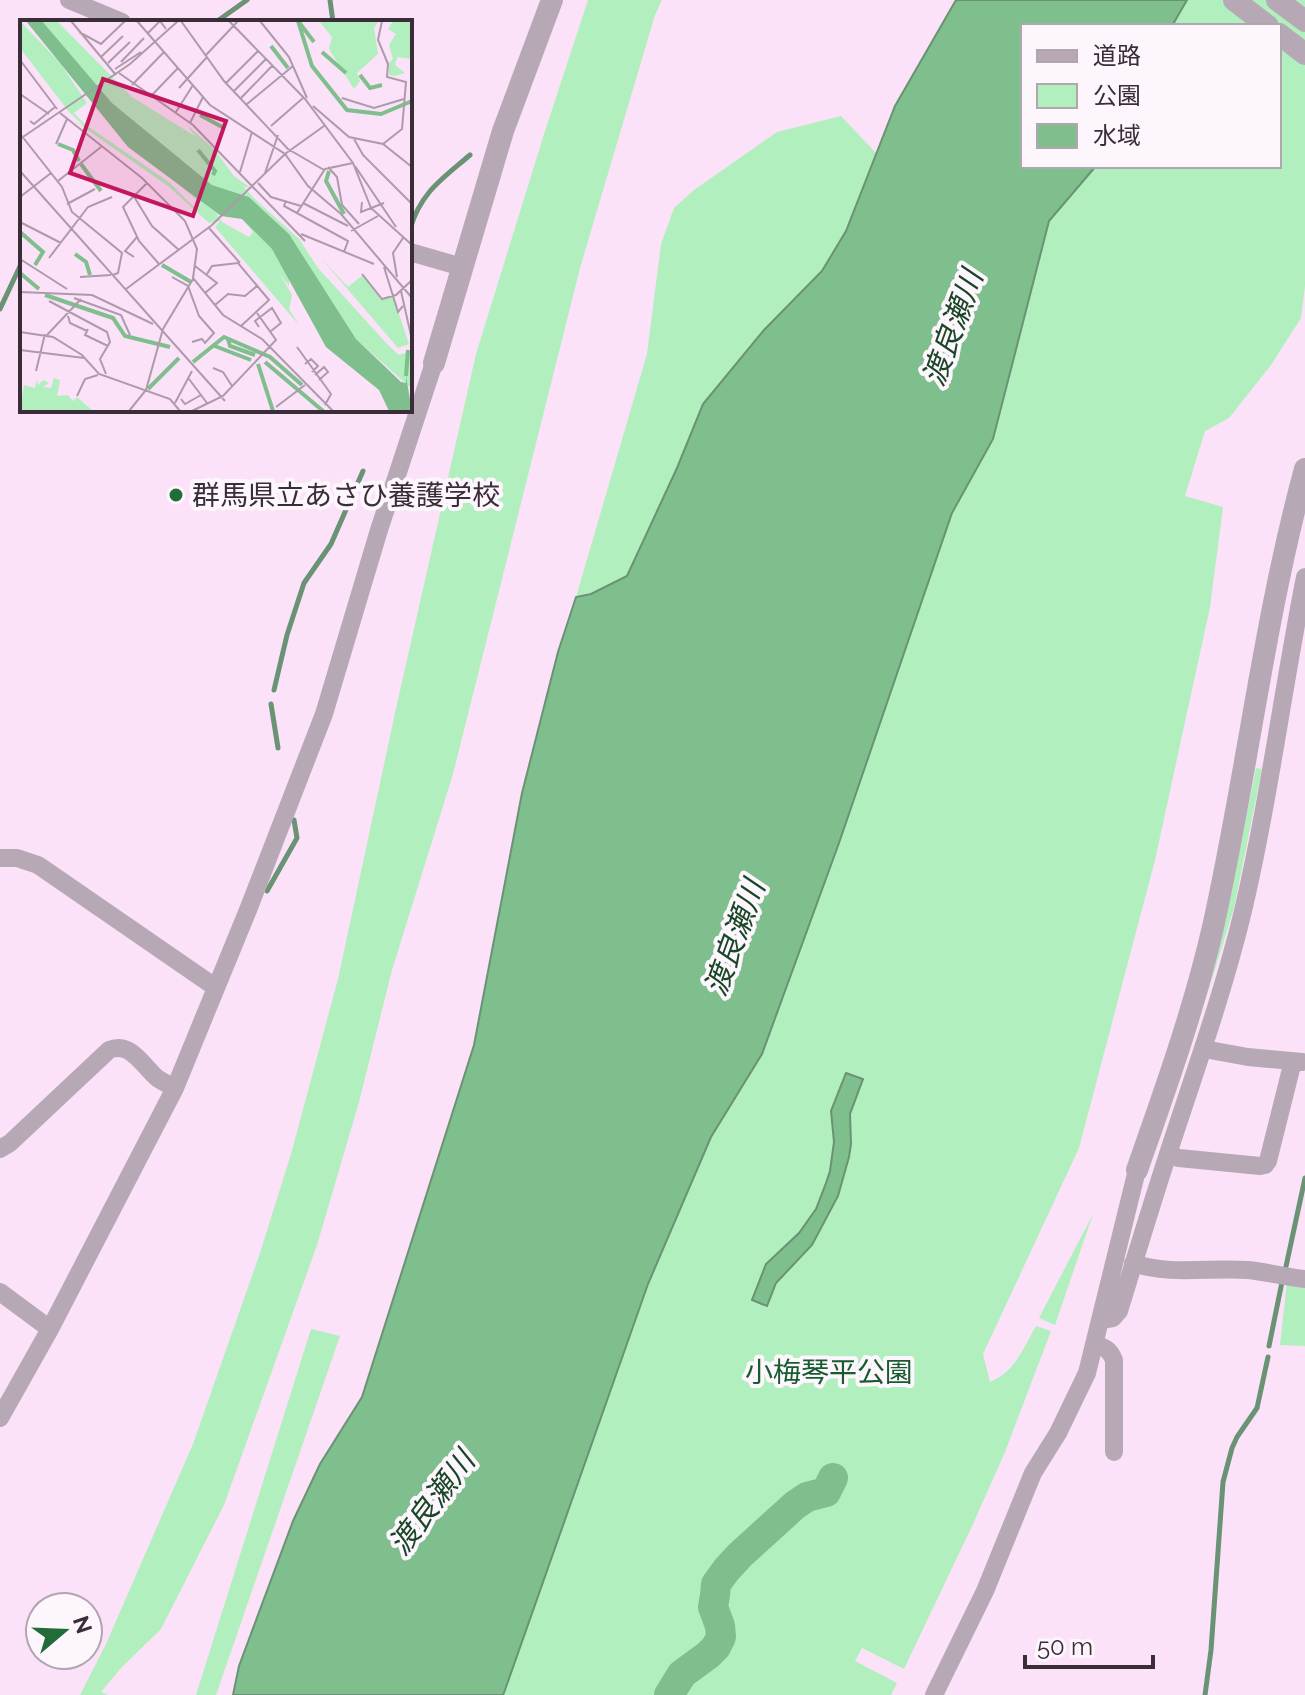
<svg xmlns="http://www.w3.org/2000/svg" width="1305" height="1695" font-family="Raleway,'Noto Sans JP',sans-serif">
	<rect width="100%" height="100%" fill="#fbe2f8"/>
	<path fill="#b2efbe" d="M588 0H662L655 15 580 268 453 774 392 970 359 1102 317 1245 224 1505 161 1629 121 1668 101 1692 108 1695H80L106 1644 193 1444 260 1253 291 1154 338 979 395 713 476 354 545 131Z
		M1187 0H1305V286L1301 318 1271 365 1229 418 1205 431 1185 496 1223 507 1210 607 1155 860 1079 1148 983 1354 990 1382C1016 1371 1023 1348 1036 1326L1051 1331 1005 1452 973 1524 904 1669 862 1648 855 1661 897 1683 891 1695H503L648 1284 711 1137 762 1054 952 513 993 439 1049 221 1096 166H1279V26H1172Z
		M841 116 876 153 846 231 822 271 764 330 703 404 677 468 627 576 591 594 576 597 647 354 661 244 674 208 694 190 777 132Z
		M1256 768 1262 769 1234 908 1206 998 1229 903Z
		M1093 1214 1055 1325 1039 1318Z
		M1287 1282 1305 1285V1346L1280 1345Z
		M311 1329 340 1336 216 1695H196Z"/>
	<path fill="#7fbe8d" stroke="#6a9274" stroke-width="2" d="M956 0H1187L1172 26H1023V166H1096L1049 221 993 439 952 513 839 843 762 1054 711 1137 648 1284 505 1690 503 1695H233L239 1666 293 1521 320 1464 362 1397 474 1045 522 793 558 652 576 597 591 594 627 576 677 468 703 404 764 330 822 271 846 231 895 106Z
		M846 1073 863 1079 850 1114 851 1144 849 1157 838 1196 812 1245 776 1283 767 1306 752 1300 766 1264 799 1233 816 1209 826 1183 830 1171 834 1142 831 1111Z"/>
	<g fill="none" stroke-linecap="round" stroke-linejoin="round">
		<path stroke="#6a9274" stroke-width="5" d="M330 0 333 22
			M216 22 247 0
			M410 229C421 192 442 179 470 155
			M0 309 22 262
			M274 690 287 635 304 583 331 544 363 471
			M271 704 278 748
			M267 891 297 838 294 820
			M1285 1271 1305 1178
			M1269 1346 1282 1282
			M1205 1695 1211 1650 1223 1482 1232 1448 1237 1437 1257 1408 1268 1357"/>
		<path stroke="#7fbe8d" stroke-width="30" d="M669 1695 682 1674 708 1655 716 1647 721 1637 720 1626 713 1607 715 1595 716 1584 727 1569 740 1555 795 1505 807 1497 826 1492 833 1478"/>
		<path stroke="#b6a9b5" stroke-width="18" d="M69 0 122 22
			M410 252 462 267
			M0 858H17L38 865 215 987
			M1204 1049 1248 1057 1302 1062
			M0 1149 10 1143 109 1050C131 1041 142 1065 157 1078 163 1082 169 1085 175 1088
			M1168 1155 1179 1158 1260 1166 1265 1165 1268 1161 1293 1061
			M1133 1263C1171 1276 1209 1267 1248 1270 1267 1272 1286 1277 1305 1279
			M0 1292 50 1329
			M1101 1320 1113 1318 1119 1311C1135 1259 1151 1206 1168 1154 1194 1074 1223 994 1243 911 1269 800 1283 688 1305 577
			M1095 1344C1105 1347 1110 1350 1114 1360V1452
			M0 1418 50 1329 175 1088 248 910 324 714 379 530 434 363
			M934 1695 985 1591 1033 1473 1058 1433 1087 1373 1137 1170"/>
		<path stroke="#b6a9b5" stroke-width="22" d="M1234 0 1268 26
			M1277 0 1305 21
			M1279 34 1305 54
			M434 363 503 131 552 0
			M1137 1170C1165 1090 1194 1010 1213 927 1247 775 1264 619 1305 469"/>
	</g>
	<circle fill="#226c39" stroke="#fdf6fc" stroke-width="3" cx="176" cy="495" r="8"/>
	<g text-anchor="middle" stroke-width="8" stroke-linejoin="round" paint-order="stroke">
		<g font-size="28" fill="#392d38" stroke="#fdf6fc" text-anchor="start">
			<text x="192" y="505">群馬県立あさひ養護学校</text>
		</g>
		<g font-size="28" fill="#165c2e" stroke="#fdf6fc">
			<text x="829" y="1382">小梅琴平公園</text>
		</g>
		<g font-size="30" font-style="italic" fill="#184626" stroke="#fdf6fc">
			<text transform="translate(953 328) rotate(-70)" y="10">渡良瀬川</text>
			<text transform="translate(735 938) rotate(-70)" y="10">渡良瀬川</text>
			<text transform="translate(432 1503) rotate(-53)" y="10">渡良瀬川</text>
		</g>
	</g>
	<g transform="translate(20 20)">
		<rect width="392" height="392" fill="#fbe2f8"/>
		<path d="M0 1 40 43 67 83 54 93 66 105 149 162 175 188 181 184 156 162 196 193 202 202 229 217 233 212 222 199 252 229 269 251V266L260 254 272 275 269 289 279 305 195 207 200 201 189 203 148 166 53 100 65 107 49 92 0 28ZM22 1H37L112 77 175 116 166 104 194 129 214 156 232 169 223 166 236 180 279 219 298 248 368 325 379 335 391 331 392 369 336 319 269 214 229 177 192 165 92 83ZM299 1H359L354 8 358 34 337 53 340 61 334 69 309 29 312 17ZM373 1H392V39L377 37 375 45 385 53 374 56 369 55V43L373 39 369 25 376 14 368 9ZM300 237 328 267 344 254 360 279 373 276 389 324 378 328ZM34 358 40 360 37 376 48 375 53 381 57 377 73 391H0L4 365 15 368 17 359 18 365 23 360 29 363 23 367 31 368Z" fill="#b2efbe"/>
		<path d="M6 1H22L92 83 192 165 229 177 269 214 336 319 381 362 386 363V356L392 391H369L359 370 306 327 252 229 222 199 201 196 108 127Z" fill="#7fbe8d"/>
		<path fill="none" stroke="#7fbe8d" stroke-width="4" d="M278 1 294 22M278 1 292 46 327 90 361 94 392 81M251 26 268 48M302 32 326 53M340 55 350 68 362 65M180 95 204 108M38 124 53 130 59 141M178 130 195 151 193 155M61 144 81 171M309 151 306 161 324 194M0 212 23 232 15 245M55 234 66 242 70 255M142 245 171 262M0 253 19 269M25 275 93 298 105 316 150 327M208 319 210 326 235 335M192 325 231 340M173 342 204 317 250 337 282 365M245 342 303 391M238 344 253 391M386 356 388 330M128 369 159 338"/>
		<path fill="none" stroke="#ad9aab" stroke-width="2" d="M51 1 96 55M117 1 190 85 265 134 288 166 321 194 392 278M161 1 204 61 268 129 304 150M209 1 285 79 333 143 351 188 392 225M240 1 269 37 287 78M362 1 358 20 368 44 367 57 386 62 382 109 363 124M59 12 81 24 105 1M127 14 140 1 146 9M186 35 218 1M81 37 103 16M0 40 37 89M101 42 124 18M88 43 110 22M95 49 121 32M99 53 173 105 285 221M206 63 238 31M112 65 144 32M159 68 187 37M214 71 246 39M0 74 29 94M131 76 158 48M221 78 252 46M322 78 354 88 384 79M227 84 273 46M293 86 329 117 363 124 392 147M156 92 173 65M40 93 122 158 165 201 177 229 173 258 203 295 242 319 313 391M10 101 14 104 35 87M170 103 183 77M251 106 283 78M1 115 42 167 52 192 102 233 98 253 93 255M0 119 110 44 158 1M334 119 343 135 392 184M36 124 47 99M335 146 376 207M308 147 317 157 322 185 339 204M0 151 205 381M220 152 232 112M245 153 258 115M38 161 81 127M127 163 103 187 119 221 139 244M238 163 251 177 281 186M113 175 132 206 159 230M0 177 31 153M266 181 264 186 328 221 324 232M342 182 341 192 364 183M283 183 328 206M47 184 75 169M277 193 305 149 333 143M0 202 41 223M189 208 220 243M331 211 358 196M281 214 354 244M114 237 105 231 117 217M29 238 68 187 92 177M0 239 47 269M175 246 197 263 185 273M364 247 378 292 383 286M187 254 192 246 218 243 249 280 221 306M342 254 362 279 376 275 392 260M60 257 91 255M152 257 168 266 179 296 194 313 185 323 182 319 172 322M377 257 373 233 383 218M106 269 192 205 265 134 304 106M381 271 392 320M0 272 72 275 133 304M54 278 101 295 110 315M29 281 87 312 90 322 80 339 86 354M195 285 208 274 225 276 238 265M48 296 50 303 67 311M239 307 235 301 252 288 261 303 251 311M68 309 65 315 88 326M0 312 33 317 62 335 79 354 150 379 160 391M27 315 61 279M277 327 311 374 305 385M0 330 64 338M285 344 291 339 298 346 292 352M193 348 203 352 212 366M16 351 25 314M295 355 304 347 308 352 299 360M169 359 187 383M57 376 65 359 78 355M161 379 165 384 181 375M155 383 172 351M256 387 285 365M109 391 126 370 143 309 173 259M172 391 203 376 256 320 237 293"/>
		<path fill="#c2185b" fill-opacity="0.15" stroke="#c2185b" stroke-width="4" d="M83 59 206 101 173 196 50 153Z"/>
		<rect width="392" height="392" fill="none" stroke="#392d38" stroke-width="4"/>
	</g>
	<rect x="1021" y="24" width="260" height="144" fill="#fdf6fc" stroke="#afa6ae" stroke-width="2"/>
	<rect x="1037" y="50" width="40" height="12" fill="#b6a9b5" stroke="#afa6ae" stroke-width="2"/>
	<text x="1093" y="64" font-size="24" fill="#392d38">道路</text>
	<rect x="1037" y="84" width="40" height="24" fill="#b2efbe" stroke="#afa6ae" stroke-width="2"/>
	<text x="1093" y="104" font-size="24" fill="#392d38">公園</text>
	<rect x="1037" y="124" width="40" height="24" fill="#7fbe8d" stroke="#afa6ae" stroke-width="2"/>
	<text x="1093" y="144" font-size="24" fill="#392d38">水域</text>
	<g transform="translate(64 1631) rotate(71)"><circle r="38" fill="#fdf6fc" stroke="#afa6ae" stroke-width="2"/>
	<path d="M0-6L14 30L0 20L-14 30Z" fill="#226c39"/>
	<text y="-12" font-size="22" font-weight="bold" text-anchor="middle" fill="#392d38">N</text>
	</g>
	<path d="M1025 1655v12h128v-12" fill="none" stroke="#392d38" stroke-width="4"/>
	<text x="1037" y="1655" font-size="24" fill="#392d38" stroke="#fdf6fc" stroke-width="6" paint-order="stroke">50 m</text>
</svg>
